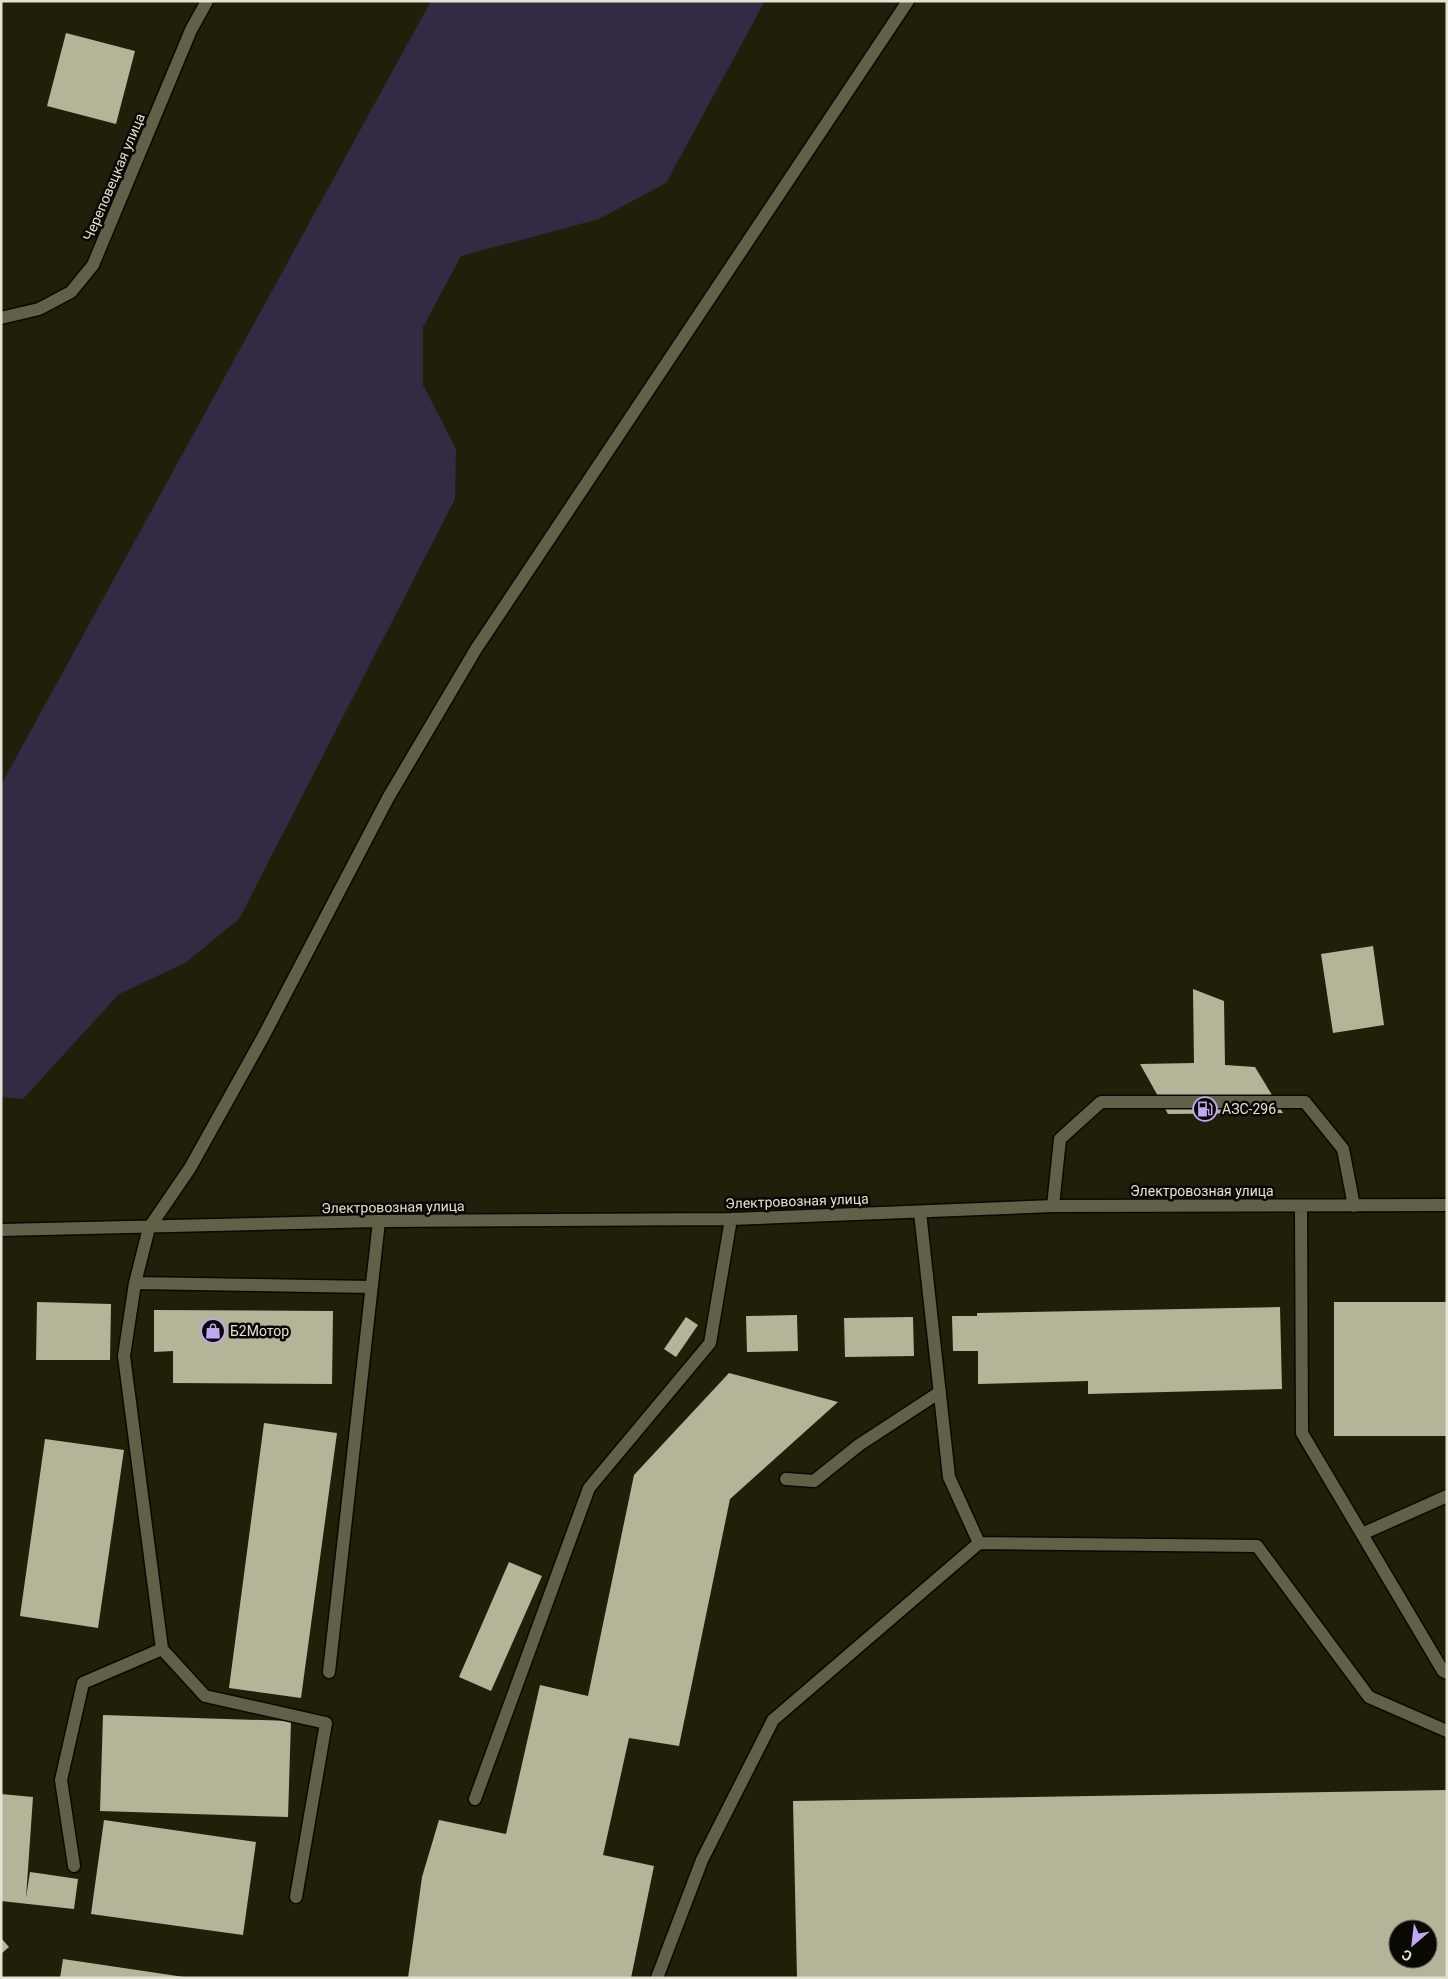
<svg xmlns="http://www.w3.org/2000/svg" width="1448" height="1979" font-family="Roboto,sans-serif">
	<rect width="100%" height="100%" fill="#211f09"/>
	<path fill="#332a44" d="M431 1H765L666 183 599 219 461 256 423 327V385L456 449 455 499 239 919 185 963 119 994 23 1099 1 1097V785Z"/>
	<path fill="#b5b499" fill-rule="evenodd" d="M66 33 135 51 116 124 47 106Z
		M1373 946 1384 1025 1333 1033 1321 954Z
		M1193 989 1224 1001 1225 1065 1255 1067 1283 1113 1168 1114 1140 1064 1194 1063Z
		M37 1302 111 1304 110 1360H36Z
		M1334 1302H1447V1436H1334Z
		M1280 1307 1282 1389 1088 1394V1381L978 1384V1351H953L952 1316H977V1313Z
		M154 1310 333 1311 332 1384 173 1383V1351L154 1352Z
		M797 1315 798 1351 747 1352 746 1316Z
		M686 1317 698 1325 676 1357 664 1349Z
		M913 1317 914 1356 845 1357 844 1318Z
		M729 1373 838 1402 730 1499 679 1746 629 1738 603 1855 654 1866 631 1978H408L422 1877 439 1820 506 1834 540 1685 588 1696 634 1475Z
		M264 1423 337 1433 301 1698 229 1688Z
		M45 1439 124 1450 98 1628 20 1616Z
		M509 1562 542 1576 491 1691 459 1677Z
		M103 1715 291 1721 288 1817 100 1811Z
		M1447 1790V1978H797L793 1801ZM1398 1929H1428V1959H1398Z
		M1 1794 33 1797 26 1898 30 1872 78 1879 74 1909 1 1901Z
		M104 1820 256 1842 243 1935 91 1914Z
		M1 1938 9 1947 1 1954Z
		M63 1959 184 1977V1978H60Z"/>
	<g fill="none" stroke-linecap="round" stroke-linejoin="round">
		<g stroke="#0a0800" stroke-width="15">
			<path id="minor" d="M1 318 39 309 71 292 93 265 191 30 207 1
				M1053 1206 1060 1139 1101 1102H1305L1343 1149 1354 1206
				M1301 1206 1302 1433 1443 1671 1447 1673
				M920 1212 949 1477 979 1543
				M1 1230 379 1221 731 1219 1053 1206 1447 1205
				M135 1283 372 1287
				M786 1479 814 1481 859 1445 940 1392
				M1362 1534 1447 1496
				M162 1649 205 1696 326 1723 296 1897
				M329 1672 379 1221
				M475 1799 589 1488 710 1343 731 1219
				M74 1866 61 1780 83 1683 162 1649 124 1356 135 1283 149 1228 190 1168 263 1037 388 798 476 649 908 1
				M657 1978 702 1860 773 1720 979 1543 1257 1546 1369 1697 1447 1731"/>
		</g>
		<use href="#minor" stroke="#626048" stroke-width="12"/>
	</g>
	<defs>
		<g id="fuel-ring" transform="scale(1.25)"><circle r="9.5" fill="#090802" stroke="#c1a8f3" stroke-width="1.5"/><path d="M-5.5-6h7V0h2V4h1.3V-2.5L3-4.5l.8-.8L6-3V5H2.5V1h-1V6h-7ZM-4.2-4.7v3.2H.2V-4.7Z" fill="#c1a8f3"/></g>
		<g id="shop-ring" transform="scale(1.25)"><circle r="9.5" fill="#090802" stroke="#c1a8f3" stroke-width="1.5"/><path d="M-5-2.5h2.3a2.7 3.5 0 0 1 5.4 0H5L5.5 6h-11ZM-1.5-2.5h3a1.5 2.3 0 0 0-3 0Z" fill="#c1a8f3"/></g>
	</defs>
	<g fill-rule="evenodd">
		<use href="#fuel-ring" x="1205" y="1109"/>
		<use href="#shop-ring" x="213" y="1331"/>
	</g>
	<g text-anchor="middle" stroke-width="5" stroke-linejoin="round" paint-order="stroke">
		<g font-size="14" fill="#e3e3d5" stroke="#090802">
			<text transform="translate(114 177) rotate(-67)" y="5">Череповецкая улица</text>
			<text x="1202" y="1196">Электровозная улица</text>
			<text transform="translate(797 1201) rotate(-2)" y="5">Электровозная улица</text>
			<text transform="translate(393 1207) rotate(-1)" y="5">Электровозная улица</text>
		</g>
		<g font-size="14" fill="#e3e3d5" stroke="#090802" text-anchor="start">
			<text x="1222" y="1114">АЗС-296</text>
			<text x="230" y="1336">Б2Мотор</text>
		</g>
	</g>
	<rect width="1448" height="1979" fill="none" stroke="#e3e3d5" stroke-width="5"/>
	<g transform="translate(1413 1944) rotate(208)"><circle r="24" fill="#090802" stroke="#606056"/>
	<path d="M0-4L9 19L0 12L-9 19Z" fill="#c1a8f3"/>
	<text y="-8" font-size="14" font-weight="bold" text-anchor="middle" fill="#e3e3d5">С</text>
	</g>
</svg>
